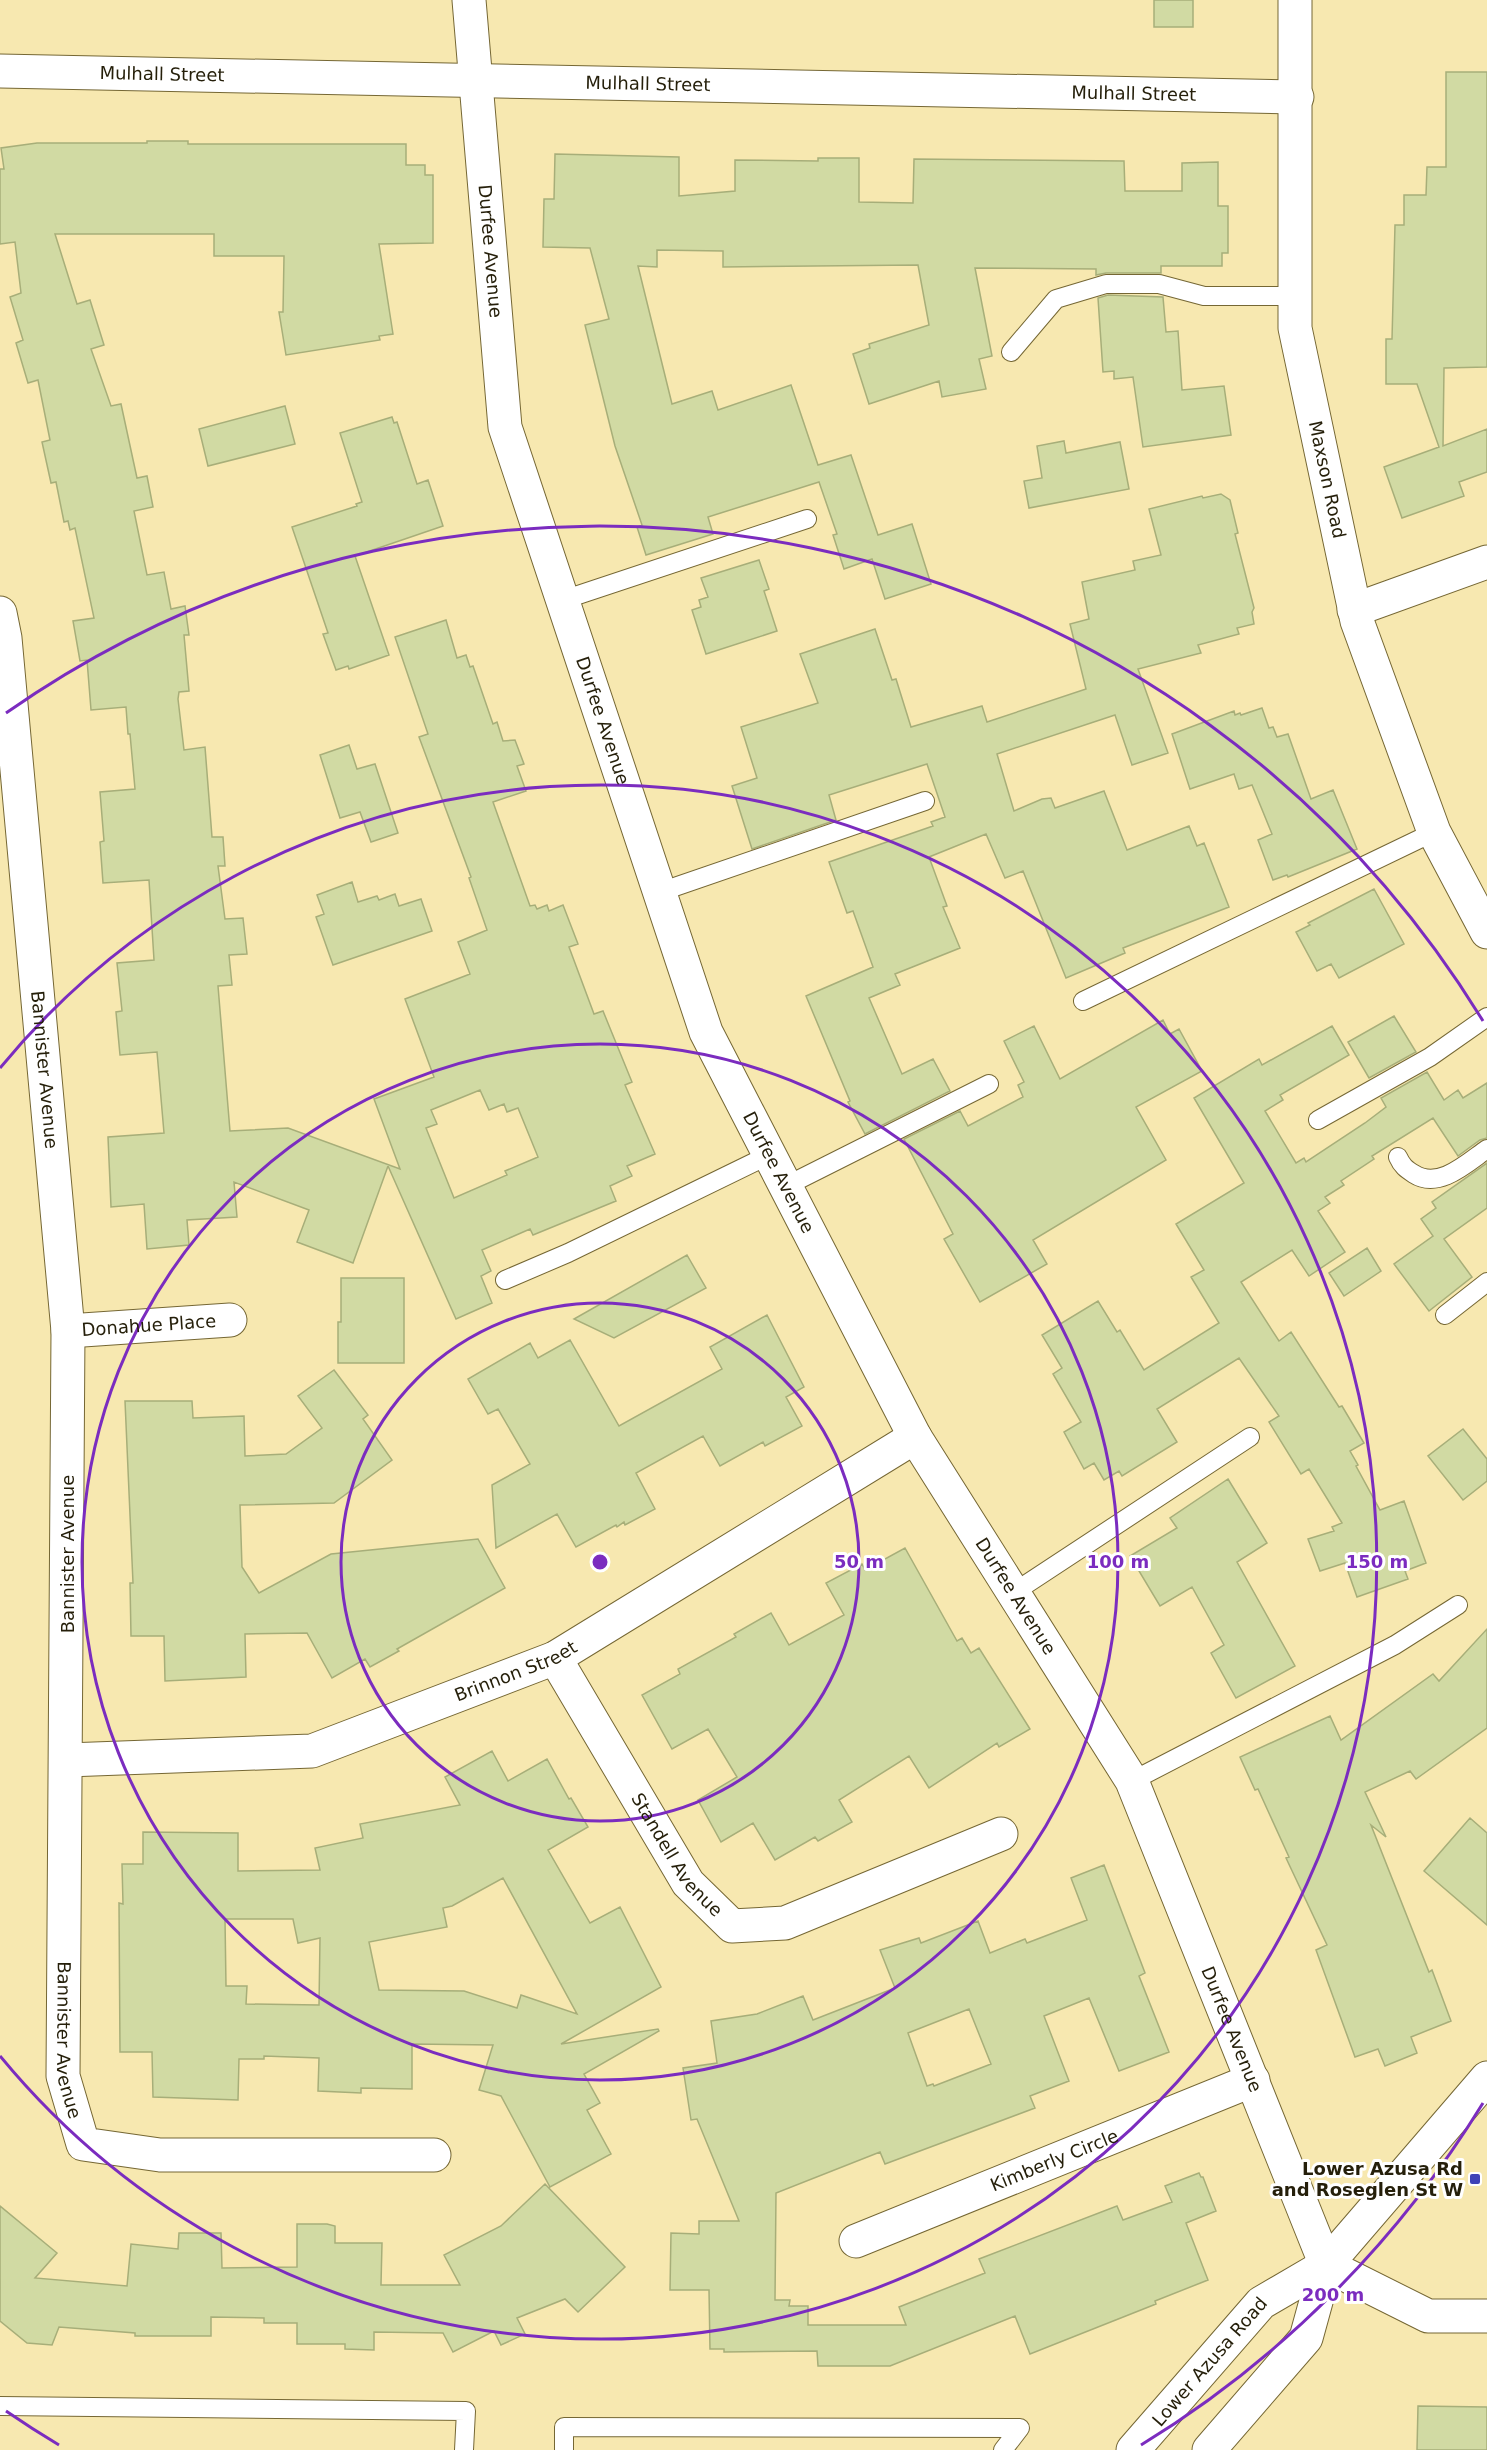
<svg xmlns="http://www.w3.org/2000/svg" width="1487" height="2450" font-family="'DejaVu Sans',sans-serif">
	<rect width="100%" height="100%" fill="#f7e8b0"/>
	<path fill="#d1daa3" stroke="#a7ae79" stroke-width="1.5" fill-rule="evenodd" d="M1154 0H1193V27H1154Z
		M1446 72H1487V367L1444 368 1443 446 1487 429V472L1459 482 1464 496 1402 518 1384 467 1439 447 1417 384H1386V339H1392L1395 225H1404V195H1426L1427 167H1446Z
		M147 141H188V144H406V165H425V175H433V243L379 244 393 334 379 336 380 340 286 355 279 312H283L284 256H214V234H55L77 304 90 300 104 345 91 349 111 406 121 404 137 478 147 476 153 507 134 511 147 575 164 572 171 609 185 606 189 635H184L189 691 179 692 178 699 184 750 205 747 212 837H223L225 866H218L225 919 243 918 247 954 229 955 232 985 218 986 230 1131 288 1128 400 1169 374 1099 434 1077 405 999 470 974 458 942 487 930 469 878 471 877 419 737 428 734 395 637 446 620 457 658 466 655 470 667 473 666 493 724 497 722 503 741 515 740 524 764 517 766 526 791 493 802 530 906 535 905 537 909 547 905 549 911 563 905 578 944 569 947 594 1014 603 1011 632 1082 625 1085 655 1154 627 1166 632 1176 610 1186 616 1201 533 1235 530 1229 482 1250 491 1271 481 1276 492 1303 456 1319 388 1166 353 1263 297 1242 309 1210 234 1182 237 1217 187 1220 189 1245 147 1249 144 1204 111 1207 108 1137 164 1133 157 1052 120 1055 116 1012 122 1011 117 963 154 960 149 880 103 883 100 842 104 841 100 792 135 789 130 734H128L126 707 91 710 87 660 80 661 73 621 94 618 75 528 70 530 68 521 64 522 56 482 51 483 42 442 50 440 38 380 28 383 16 343 23 340 10 297 21 293 15 242 0 244V169H4L1 148 37 143H147ZM480 1090 489 1110 504 1104 507 1112 518 1108 538 1157 505 1171 507 1175 454 1198 426 1128 437 1124 431 1110Z
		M555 154 679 157V196L735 191V160L818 161V158H859V202L913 203 914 159 1124 161 1125 191H1182V163L1218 162V206H1228V253H1222V266H1161V273H1106L1096 275V269L975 268 992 356 979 359 986 389 942 397 939 381 869 404 853 354 870 348 869 344 929 325 918 265 723 267V251L657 250V267L638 266 672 404 712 391 718 410 791 385 818 465 851 455 878 535 912 524 931 584 885 599 872 559 844 569 833 535 837 534 819 482 708 517 713 534 646 555 637 527 642 525 615 446 585 325 609 319 590 248 543 247 544 199H554Z
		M1108 295 1163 297 1166 332 1178 331 1182 390 1224 386 1231 435 1143 447 1133 377 1114 379V371L1103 372 1098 298Z
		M285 406 295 444 208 466 199 429Z
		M392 417 394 423 397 422 417 484 428 480 443 526 355 556 389 655 349 669 348 666 336 670 323 634 328 633 292 527 357 506 356 504 362 502 340 433Z
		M1064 441 1066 453 1120 442 1129 489 1029 508 1024 481 1042 478 1037 446Z
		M1221 494 1230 500 1238 533 1235 534 1254 608 1252 612 1254 624 1237 628 1239 634 1198 645 1201 653 1138 669 1168 753 1132 765 1115 715 997 754 1014 811 1042 799 1051 798 1055 808 1104 791 1127 850 1189 826 1197 846 1204 843 1229 907 1123 948 1125 953 1066 978 1023 871 1005 878 986 834 929 857 947 906 943 907 960 948 895 974 900 985 869 998 902 1074 933 1059 950 1091 865 1134 848 1102 850 1101 806 996 873 967 853 911 847 913 829 862 933 826 931 822 945 817 927 764 829 795 836 820 752 849 732 786 757 778 741 727 818 703 800 654 875 629 892 680 896 679 911 727 982 706 987 722 1086 689 1070 624 1089 619 1082 582 1135 570 1133 561 1161 555 1149 509 1202 496 1203 498Z
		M759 560 769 589 764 591 777 631 706 654 692 610 701 607 699 600 708 597 701 578Z
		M1262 708 1269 728 1273 727 1277 737 1288 734 1311 799 1333 790 1357 849 1288 877 1287 875 1273 880 1258 840 1272 834 1252 785 1239 789 1234 774 1190 789 1172 734 1234 711 1235 715 1240 713 1241 715Z
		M349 745 357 769 375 764 398 833 371 842 360 812 340 818 320 755Z
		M352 882 358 902 377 896 379 900 395 894 399 906 421 899 432 931 333 965 316 917 324 914 317 895Z
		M1374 889 1404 944 1339 978 1331 964 1317 971 1296 932 1310 925 1308 923Z
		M1394 1016 1416 1052 1369 1078 1348 1042Z
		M1163 1020 1170 1034 1179 1029 1202 1071 1136 1107 1166 1160 1033 1240 1047 1264 980 1302 944 1239 953 1234 904 1139 960 1111 968 1126 1023 1097 1018 1085 1024 1082 1004 1041 1034 1026 1060 1079Z
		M1332 1026 1349 1055 1280 1095 1283 1100 1265 1111 1296 1163 1304 1158 1306 1162 1365 1123 1386 1107 1381 1098 1427 1072 1444 1100 1458 1090 1463 1098 1487 1083V1138L1480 1140 1458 1156 1433 1118 1372 1156 1374 1159 1341 1181 1344 1185 1325 1197 1330 1203 1318 1211 1345 1252 1309 1276 1292 1250 1241 1282 1279 1341 1291 1332 1339 1407 1342 1406 1364 1443 1350 1451 1358 1465 1356 1466 1380 1510 1404 1501 1426 1563 1405 1571 1408 1579 1357 1597 1345 1563 1320 1571 1308 1539 1334 1531 1332 1527 1342 1523 1309 1469 1301 1474 1269 1422 1279 1416 1239 1358 1157 1409 1177 1442 1122 1476 1119 1471 1104 1480 1094 1463 1084 1469 1064 1432 1081 1422 1053 1374 1062 1368 1042 1335 1098 1301 1117 1332 1120 1330 1144 1370 1219 1323 1191 1277 1204 1270 1176 1224 1244 1183 1194 1098 1259 1059 1262 1065Z
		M1487 1163V1208L1444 1239 1472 1277 1429 1311 1394 1264 1433 1236 1421 1219 1436 1208 1432 1202Z
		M1367 1248 1381 1271 1344 1296 1329 1273Z
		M687 1255 706 1288 614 1338 574 1319Z
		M341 1278H404V1363H338V1322H341Z
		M767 1315 804 1387 786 1397 802 1426 765 1446 763 1442 720 1466 703 1436 636 1473 655 1509 625 1525 624 1522 617 1527 616 1525 576 1547 557 1514 496 1548 492 1485 530 1464 498 1409 488 1414 468 1379 530 1343 538 1358 570 1340 619 1426 722 1369 710 1347Z
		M334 1370 368 1415 363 1419 392 1460 334 1503 240 1505 242 1567 259 1593 331 1554 478 1539 505 1588 397 1649 399 1651 370 1667 365 1659 332 1678 307 1633 245 1634 246 1677 165 1681 164 1636H131L130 1583H133L125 1401H192L193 1418 244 1416 245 1456 286 1454 322 1428 298 1396Z
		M1463 1429 1487 1459V1481L1463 1500 1428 1456Z
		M1228 1479 1267 1543 1237 1562 1295 1666 1236 1698 1211 1653 1224 1645 1192 1587 1160 1606 1130 1556 1177 1528 1170 1518Z
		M905 1548 957 1641 962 1638 971 1653 979 1648 1030 1729 999 1747 997 1743 929 1788 909 1756 839 1800 852 1822 818 1841 815 1837 775 1860 753 1823 721 1842 698 1800 737 1777 708 1729 672 1749 642 1695 680 1674 678 1669 736 1637 734 1634 771 1613 789 1645 844 1615 826 1583 862 1564 865 1570Z
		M1487 1629V1728L1416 1779 1410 1771 1365 1792 1386 1837 1371 1825 1429 1972 1432 1970 1451 2021 1411 2037 1417 2053 1385 2066 1378 2049 1355 2057 1316 1950 1327 1945 1286 1858 1289 1857 1258 1789 1255 1790 1240 1757 1330 1716 1341 1740 1433 1674 1439 1681Z
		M492 1751 508 1781 547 1759 569 1799 571 1798 588 1827 548 1850 590 1923 620 1907 661 1987 561 2044 658 2029 659 2031 584 2074 600 2103 587 2110 611 2154 550 2187 501 2096 479 2090 493 2045 412 2044V2089L361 2088V2093L318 2091 319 2058 264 2056V2059H239L238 2100 153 2097 152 2052H120L119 1903 123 1904 122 1864H143V1832L238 1833V1871L320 1870 315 1848 363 1838 360 1824 460 1805 445 1777ZM503 1878 577 2014 521 1995 517 2008 464 1991 379 1990 369 1942 447 1927 443 1908 452 1906ZM225 1919H293L298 1943 320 1938 319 2005 246 2004 247 1986H226Z
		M1470 1818 1487 1833V1925L1424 1871Z
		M1104 1865 1145 1973 1139 1976 1169 2052 1119 2071 1089 1998 1044 2016 1069 2081 1030 2096 1035 2108 885 2164 880 2152 776 2193 775 2300H790L789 2306H808V2325H906L899 2307 985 2273 979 2259 1117 2206 1123 2220 1172 2202 1165 2186 1199 2173 1201 2177H1203L1216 2211 1186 2223 1208 2280 1155 2301 1156 2304 1030 2354 1015 2316 890 2366H818L817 2351 724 2352V2349H710L709 2290H670L671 2233 699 2234V2221H739L697 2119 691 2120 683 2068 717 2063 711 2021 757 2014 803 1996 813 2020 895 1988 880 1950 919 1938 921 1943 978 1921 990 1953 1025 1939 1027 1943 1087 1920 1071 1878ZM969 2009 991 2064 934 2086 933 2084 927 2086 908 2033Z
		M545 2184 625 2267 578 2312 565 2299 517 2318 525 2334 501 2345 494 2331 453 2352 443 2333 374 2332V2350L345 2349V2344H297V2323H264V2318L211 2317V2336H135V2333L59 2327 52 2345 27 2343 0 2321V2206L57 2253 35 2278 127 2286 131 2244 178 2249 179 2233H221L222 2268 297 2267V2224H327L335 2226V2243H382L381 2285H460L444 2255 501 2226Z
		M1418 2406 1487 2407V2450H1417Z"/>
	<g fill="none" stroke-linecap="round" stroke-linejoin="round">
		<g stroke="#756734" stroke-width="20">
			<path id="service" d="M1011 352 1056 299 1106 284H1159L1204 296H1295
				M563 600 807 519
				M660 892 925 801
				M1083 1001 1434 832
				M1318 1120 1430 1057 1487 1017
				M1398 1157C1402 1166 1406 1169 1414 1174 1439 1190 1467 1163 1487 1149
				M786 1186 989 1084
				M505 1280 568 1253 769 1155
				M1445 1315 1487 1282
				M1013 1593 1250 1437
				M1132 1781 1395 1645 1458 1605
				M0 2406 466 2411 464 2450
				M564 2450V2427L1020 2428 1003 2450"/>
		</g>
		<g stroke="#756734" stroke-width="35">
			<g id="minor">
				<path id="s1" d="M469 0 505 427 706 1032 915 1437 1132 1781 1326 2265 1428 2316H1487"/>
				<path id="s2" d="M0 71 1297 97"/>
				<path d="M1354 610 1487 562"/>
				<path id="s3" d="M0 613 5 638 68 1331 63 2076 83 2144 160 2155H434"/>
				<path id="s4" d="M68 1331 230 1320"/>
				<path id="s5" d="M555 1658 688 1883 732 1926 785 1923 1001 1834"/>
				<path id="s6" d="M67 1760 312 1751 555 1658 915 1437"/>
				<path id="s7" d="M856 2241 1253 2080"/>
			</g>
		</g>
		<g stroke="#756734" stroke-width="35">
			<g id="tertiary">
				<path id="s8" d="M1295 0V328L1357 621 1434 832 1487 932"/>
			</g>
		</g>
		<g stroke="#756734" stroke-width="35">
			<g id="secondary">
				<path id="s9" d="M1133 2450 1261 2303 1326 2265 1487 2078"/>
				<path d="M1209 2450 1306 2338 1326 2265"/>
			</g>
		</g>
		<use href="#service" stroke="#fff" stroke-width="18"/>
		<use href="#minor" stroke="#fff" stroke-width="33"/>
		<use href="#tertiary" stroke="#fff" stroke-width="33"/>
		<use href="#secondary" stroke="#fff" stroke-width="33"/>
	</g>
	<g fill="none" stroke="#7b2cbf" stroke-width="3">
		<circle cx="600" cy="1562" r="259"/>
		<circle cx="600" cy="1562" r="518"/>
		<path d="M0 1068A777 777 0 1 1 0 2056"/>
		<path d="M1483 2103A1036 1036 0 0 1 1141 2445M59 2445A1036 1036 0 0 1 6 2411M6 713A1036 1036 0 0 1 1483 1021"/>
	</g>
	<rect fill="#3f43b7" stroke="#fff" stroke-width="2" x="1469" y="2173" width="12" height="12" rx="3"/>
	<g text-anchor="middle" stroke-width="6" stroke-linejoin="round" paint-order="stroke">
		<g font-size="18" fill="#251f0a" stroke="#fff">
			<text dy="6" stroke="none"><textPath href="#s2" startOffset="162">Mulhall Street</textPath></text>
			<text dy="6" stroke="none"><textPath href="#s2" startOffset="648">Mulhall Street</textPath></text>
			<text dy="6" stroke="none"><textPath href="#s2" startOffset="1134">Mulhall Street</textPath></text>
			<text dy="6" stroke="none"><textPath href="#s1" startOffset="252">Durfee Avenue</textPath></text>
			<text dy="6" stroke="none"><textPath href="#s8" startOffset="483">Maxson Road</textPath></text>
			<text dy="6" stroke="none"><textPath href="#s1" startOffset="738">Durfee Avenue</textPath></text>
			<text dy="6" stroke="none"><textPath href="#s3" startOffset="459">Bannister Avenue</textPath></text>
			<text dy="6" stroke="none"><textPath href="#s1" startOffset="1224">Durfee Avenue</textPath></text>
			<text dy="6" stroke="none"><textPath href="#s4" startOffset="81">Donahue Place</textPath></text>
			<text transform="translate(68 1554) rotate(-90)" y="6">Bannister Avenue</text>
			<text dy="6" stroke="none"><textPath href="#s1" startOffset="1710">Durfee Avenue</textPath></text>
			<text dy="6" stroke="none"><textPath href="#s6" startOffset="464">Brinnon Street</textPath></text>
			<text dy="6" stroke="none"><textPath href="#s5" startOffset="232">Standell Avenue</textPath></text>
			<text dy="6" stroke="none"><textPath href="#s1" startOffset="2196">Durfee Avenue</textPath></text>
			<text dy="6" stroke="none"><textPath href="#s3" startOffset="1431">Bannister Avenue</textPath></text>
			<text dy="6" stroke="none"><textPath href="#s7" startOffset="214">Kimberly Circle</textPath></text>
			<text dy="6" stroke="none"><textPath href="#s9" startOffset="117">Lower Azusa Road</textPath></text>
		</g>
		<g font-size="18" font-weight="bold" fill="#251f0a" stroke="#fff" text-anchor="end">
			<text x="1463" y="2175">Lower Azusa Rd<tspan x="1463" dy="21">and Roseglen St W</tspan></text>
		</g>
	</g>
	<circle cx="600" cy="1562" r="9" fill="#7b2cbf" stroke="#fff" stroke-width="3"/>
	<g font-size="18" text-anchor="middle" font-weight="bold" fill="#7b2cbf" stroke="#fff" stroke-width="6" stroke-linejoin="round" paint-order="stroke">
		<text x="859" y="1568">50 m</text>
		<text x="1118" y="1568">100 m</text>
		<text x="1377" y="1568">150 m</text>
		<text x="1333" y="2301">200 m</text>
	</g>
</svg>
